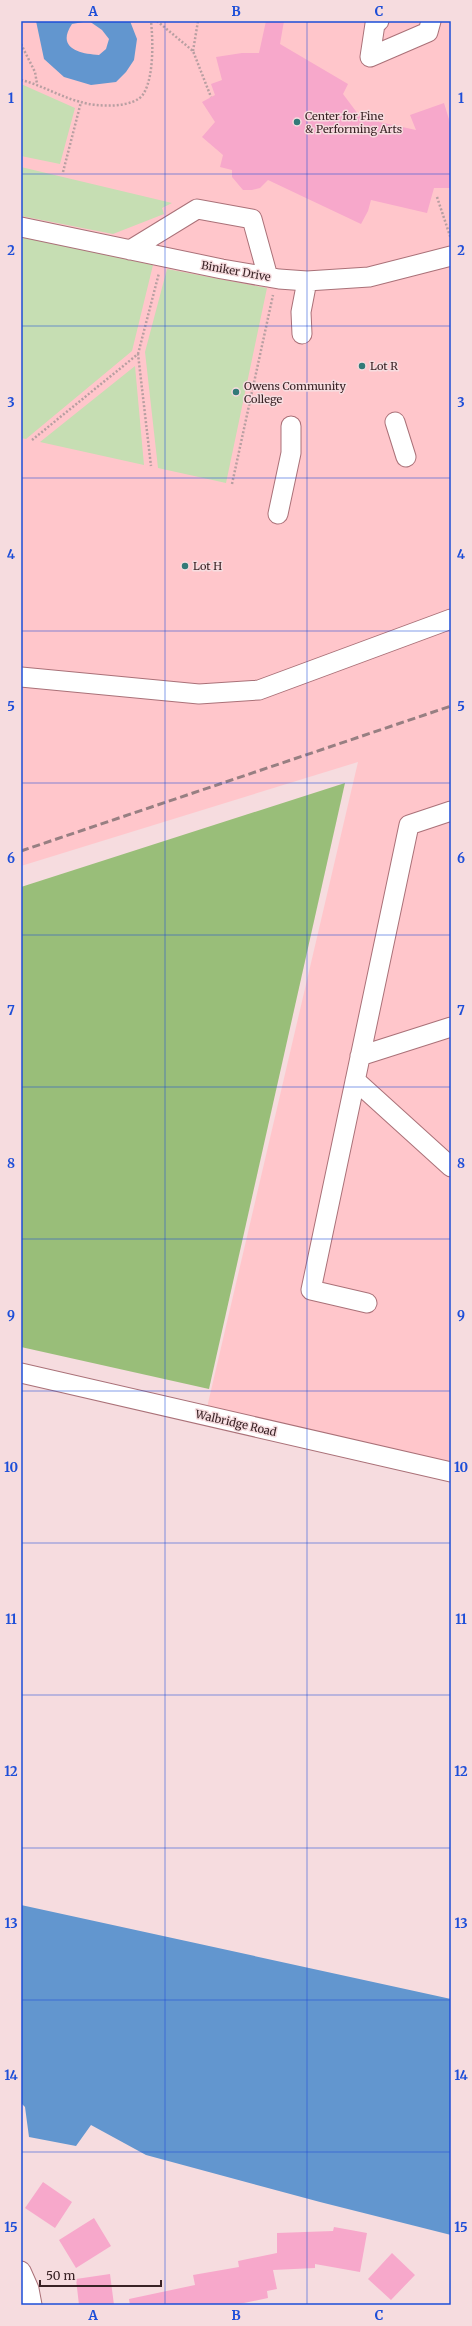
<svg xmlns="http://www.w3.org/2000/svg" width="472" height="2326" font-family="Merriweather,serif">
	<rect width="100%" height="100%" fill="#f6dcdf"/>
	<path fill="#ffc6cb" d="M21 21H451V1472L205 1416 358 762 21 866Z"/>
	<path fill="#c6deb3" d="M21 84 75 108 60 164 21 156Z
		M21 167 172 203 162 208 164 214 113 234 21 216Z
		M21 236 153 265 132 351 26 439 21 438Z
		M167 269 267 288 226 483 158 468 145 352Z
		M135 366 144 465 40 442Z"/>
	<path fill="#99be79" d="M345 783 209 1389 21 1347V887Z"/>
	<path fill="#6296cf" fill-rule="evenodd" d="M36 21H130L137 39 134 60 126 72 116 82 91 85 64 77 44 59ZM89 21 102 30 109 39 106 49 99 55C79 54 56 48 72 24Z
		M21 1905 451 1999V2235L320 2202 146 2155 91 2125 76 2146 29 2137 25 2107 21 2103Z"/>
	<path fill="#f7a8cb" d="M266 21H284L280 44 348 84 343 94 361 118 416 130 410 115 444 103 451 126V188H434L427 213 371 200 368 211 361 224 268 180 260 188 252 190H243L232 177V170L220 167 223 155 202 137 215 122 202 102 215 95 211 84 222 80 216 57 242 53H259Z
		M43 2182 72 2202 55 2228 25 2208Z
		M94 2218 111 2246 76 2268 59 2240Z
		M334 2227 367 2233 360 2272 315 2264V2268L273 2270 277 2289 267 2291 268 2298 234 2305H130L129 2299 195 2285 193 2275 239 2267 238 2261 277 2253V2233L333 2231Z
		M392 2253 415 2275 391 2300 368 2279Z
		M110 2274 114 2305H79L76 2279Z"/>
	<g fill="none" stroke-linecap="round" stroke-linejoin="round">
		<g stroke="#aa7178" stroke-width="21">
			<path id="minor" d="M379 21 375 24 370 57 428 32 431 21
				M21 227 222 269 279 279 307 281 369 277 451 256
				M130 250 197 209 252 219 268 277
				M302 334 301 312 307 281
				M395 422 406 457
				M278 514 291 453V426
				M21 677 199 694 259 690 451 619
				M360 1056 451 1027
				M355 1080 451 1167
				M367 1303 311 1290 409 825 451 811
				M21 1373 451 1472
				M21 2271 29 2289 32 2305"/>
		</g>
		<path stroke="#b89fa2" stroke-width="2.5" stroke-dasharray="2 2" stroke-linecap="butt" d="M157 21 193 51 211 97
			M21 44 35 72 37 84
			M193 51 198 21
			M21 80C42 85 60 97 81 102 96 107 135 109 144 93 154 75 153 41 151 21
			M63 172 81 102
			M437 197 451 239
			M138 354 159 273
			M32 440 138 354 151 466
			M232 484 273 295"/>
		<use href="#minor" stroke="#fff" stroke-width="19"/>
		<path stroke="#977f82" stroke-width="3" stroke-dasharray="8 4" stroke-linecap="butt" d="M21 851 451 706"/>
	</g>
	<path fill="none" stroke="#1d4ed8" stroke-width="1" stroke-opacity="0.55" d="M165 21V2305M307 21V2305M21 174H451M21 326H451M21 478H451M21 631H451M21 783H451M21 935H451M21 1087H451M21 1239H451M21 1391H451M21 1543H451M21 1695H451M21 1848H451M21 2000H451M21 2152H451"/>
	<g fill="#327a78" stroke="#f6dcdf" stroke-width="1.5">
		<circle cx="297" cy="122" r="4"/>
		<circle cx="362" cy="366" r="4"/>
		<circle cx="236" cy="392" r="4"/>
		<circle cx="185" cy="566" r="4"/>
	</g>
	<g text-anchor="middle" stroke-width="3" stroke-linejoin="round" paint-order="stroke">
		<g font-size="11" fill="#392225" stroke="#f6dcdf" text-anchor="start">
			<text x="305" y="120">Center for Fine<tspan x="305" dy="13">&amp; Performing Arts</tspan></text>
			<text x="370" y="370">Lot R</text>
			<text x="244" y="390">Owens Community<tspan x="244" dy="13">College</tspan></text>
			<text x="193" y="570">Lot H</text>
		</g>
		<g font-size="11" fill="#392225" stroke="#f6dcdf">
			<text transform="translate(236 271) rotate(10)" y="4">Biniker Drive</text>
			<text transform="translate(236 1423) rotate(13)" y="4">Walbridge Road</text>
		</g>
	</g>
	<rect width="472" height="2326" fill="none" stroke="#f6dcdf" stroke-width="44"/>
	<path d="M40 2280v6h121v-6" fill="none" stroke="#392225" stroke-width="2"/>
	<text x="46" y="2280" font-size="12" fill="#392225" stroke="#f6dcdf" stroke-width="3" paint-order="stroke">50 m</text>
	<rect x="22" y="22" width="428" height="2282" fill="none" stroke="#1d4ed8" stroke-width="1.5"/>
	<g font-size="13" text-anchor="middle" font-weight="bold" fill="#1d4ed8">
		<text x="93" y="16">A</text>
		<text x="236" y="16">B</text>
		<text x="379" y="16">C</text>
		<text x="11" y="103">1</text>
		<text x="461" y="103">1</text>
		<text x="11" y="255">2</text>
		<text x="461" y="255">2</text>
		<text x="11" y="407">3</text>
		<text x="461" y="407">3</text>
		<text x="11" y="559">4</text>
		<text x="461" y="559">4</text>
		<text x="11" y="711">5</text>
		<text x="461" y="711">5</text>
		<text x="11" y="863">6</text>
		<text x="461" y="863">6</text>
		<text x="11" y="1015">7</text>
		<text x="461" y="1015">7</text>
		<text x="11" y="1168">8</text>
		<text x="461" y="1168">8</text>
		<text x="11" y="1320">9</text>
		<text x="461" y="1320">9</text>
		<text x="11" y="1472">10</text>
		<text x="461" y="1472">10</text>
		<text x="11" y="1624">11</text>
		<text x="461" y="1624">11</text>
		<text x="11" y="1776">12</text>
		<text x="461" y="1776">12</text>
		<text x="11" y="1928">13</text>
		<text x="461" y="1928">13</text>
		<text x="11" y="2080">14</text>
		<text x="461" y="2080">14</text>
		<text x="11" y="2232">15</text>
		<text x="461" y="2232">15</text>
		<text x="93" y="2320">A</text>
		<text x="236" y="2320">B</text>
		<text x="379" y="2320">C</text>
	</g>
</svg>
